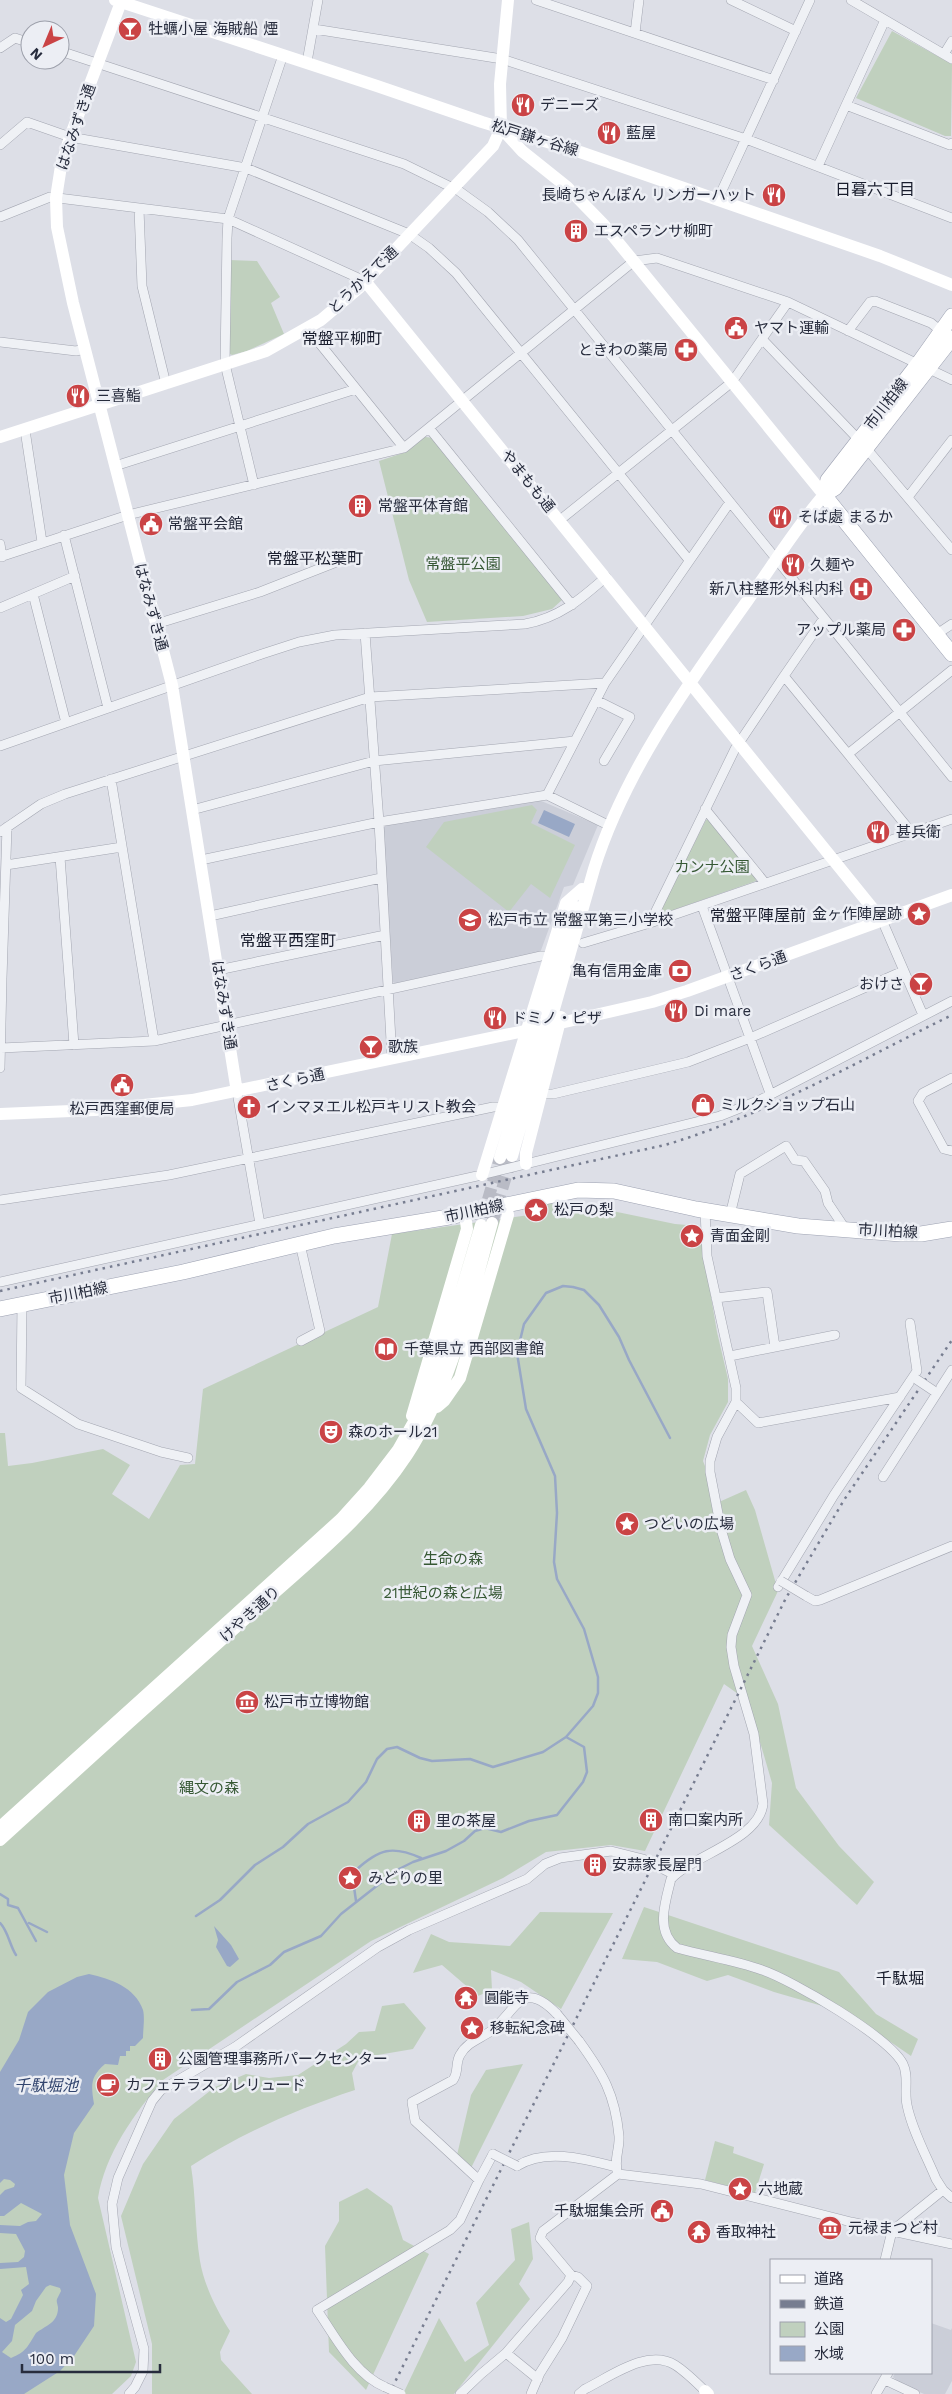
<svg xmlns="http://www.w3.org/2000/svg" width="952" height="2394" font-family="'Work Sans','Noto Sans JP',sans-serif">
	<rect width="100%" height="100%" fill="#dddfe7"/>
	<path fill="#cbced8" d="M539 800 598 825 573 885 564 887 540 953 398 986 393 982 383 829 386 825Z
		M931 2323 951 2330 952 2328V2381L945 2394H924L900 2383 893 2377 895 2373H931Z"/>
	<path fill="#c0d0be" d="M892 31 952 64 951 136H945L856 98Z
		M229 260 257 261 280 297 271 303 284 334 247 351 232 355 228 353Z
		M425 437 434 438 562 600 552 609 523 616 427 622 409 580 379 461 406 452Z
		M532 805 537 810 531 823 575 845 550 898 531 884 509 912 426 847 444 822Z
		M708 819 755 877 756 881 662 914 661 909 706 820Z
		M550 1199 556 1211C571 1209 584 1215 598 1208L675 1224 699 1226 717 1332 728 1379V1402L710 1435 703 1461 719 1502 746 1490 755 1510 778 1591 752 1646 778 1704 796 1788 839 1846 874 1882 857 1905 769 1825 772 1783 748 1701 724 1684 645 1851 611 1845 546 1852 503 1878 371 1941 163 2080C134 2114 105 2154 98 2198L136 2362 131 2376 112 2394H0V1433H5L8 1466 32 1463 103 1449 130 1465 112 1494 149 1519 180 1465 195 1464 203 1389 378 1307 392 1234 529 1215Z
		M644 1907 839 1972 876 2014 918 2039 911 2056 850 2014 774 1992 728 1975 707 1981 657 1962 622 1959Z
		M540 1912 613 1913 561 2009 521 1982 491 1970 492 1990 478 1996 442 1965 413 1973 431 1934 449 1942 510 1946Z
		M404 2003 426 2028 413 2049 360 2058 352 2073 355 2090C297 2109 242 2133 191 2166 196 2197 195 2230 200 2261 204 2285 217 2311 230 2331L220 2352 221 2360 252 2394H152V2344L121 2216 143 2164 174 2119 215 2087 246 2074 269 2078 298 2075 346 2044 359 2032 375 2031 382 2006Z
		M523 2064 471 2168 457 2155 471 2095 486 2070Z
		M715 2141 734 2147 733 2153 764 2164 755 2193 705 2180Z
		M367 2188 392 2206 403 2240 429 2254 366 2390 329 2352 325 2246 339 2221V2202Z
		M529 2222 533 2259 519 2284 530 2299 454 2394H403L439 2318 465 2362 489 2345 476 2303 515 2260 511 2229Z"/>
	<path fill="#98a8c6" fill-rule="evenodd" d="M544 810 575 824 569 837 538 823Z
		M214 1926 231 1945 239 1959 230 1967 227 1966 216 1947 218 1940Z
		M89 1974C111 1979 135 1987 143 2010 145 2018 143 2030 143 2038L135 2046H130V2051H126V2056H120L118 2065 105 2064C90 2077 91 2085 94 2104L74 2133 64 2175 70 2225 96 2294 94 2326 74 2356 60 2371 24 2394H0V2318L6 2322 11 2319 23 2295 21 2290 29 2284 26 2267 0 2269V2263L18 2262 24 2257 25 2251 16 2234 0 2233V2225L20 2226 28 2222 36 2221 42 2214 21 2203 4 2216H0V2195L5 2190 14 2187 15 2184 10 2180 4 2179 0 2183V2072L19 2040 28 2012 48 1992 77 1977ZM50 2285 60 2288 61 2291 57 2299C56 2302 58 2305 58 2308 58 2323 45 2326 36 2333 28 2346 26 2352 11 2358L2 2352 12 2341 15 2325 32 2311 36 2301 46 2287Z"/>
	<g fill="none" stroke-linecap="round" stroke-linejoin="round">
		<path stroke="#98a8c6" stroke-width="2.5" d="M0 1894 8 1899V1905L18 1908 36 1941
			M356 1901 354 1887 356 1870C379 1849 392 1845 421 1858
			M196 1916 220 1900 255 1865 283 1847 308 1824 348 1802 366 1782 377 1759 387 1749 397 1747 420 1758 432 1761 470 1759 493 1767 543 1752 566 1737 593 1706 598 1693V1677L584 1629 557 1579 554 1562 557 1513 555 1476 526 1409 517 1353 524 1324 546 1293 563 1286 573 1287 584 1290 599 1305 619 1337 629 1360 670 1438
			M0 1923C8 1931 10 1946 16 1955
			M29 1923 47 1932
			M192 2010 209 2009 237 1982 270 1965 284 1952 321 1936 341 1914 397 1870 413 1862 446 1851 464 1841 475 1831 485 1828 501 1832 529 1821 557 1815 583 1782 587 1772 584 1747 566 1737"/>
		<path stroke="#b9bbc5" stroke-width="12" stroke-dasharray="12 6" stroke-linecap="butt" d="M483 1217 500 1158
			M492 1223 512 1156"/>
		<g stroke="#a3a6b1" stroke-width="10">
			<path id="street" d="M536 0 774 80
				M731 0 796 31
				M851 0 952 59
				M314 29 502 59 746 139 952 218
				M635 33 639 0
				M0 48 15 38 30 43
				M60 51 404 164 459 191 488 212 518 240 824 618 784 676
				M944 54 952 41
				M307 62 318 0
				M846 105 950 145 952 143
				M0 145 27 122 70 137 246 168 409 234 429 248 456 273 689 560
				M818 166 885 20
				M718 199 810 0
				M139 209 142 286 166 384
				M0 217 50 197 228 219 365 281
				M788 302 918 364
				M308 329 404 448
				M848 331 870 302 875 301 931 323 941 331
				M0 342 76 351 85 349
				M929 369 952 380
				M429 428 572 605
				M25 430 42 542
				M866 448 952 550
				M115 466 356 389
				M254 485 225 364 227 238 228 219 283 55
				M908 497 952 440
				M560 520 732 382 762 339
				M64 535 108 708
				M0 544 2 557
				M0 557 128 515 404 448 634 261 657 258 788 302 762 339 858 439
				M33 594 66 723
				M0 608 75 576
				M824 618 952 777
				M156 624 260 592 339 561
				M365 633 379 822 392 1059
				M937 634 952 624
				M952 670 848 754 784 676 735 749 650 923 952 819
				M596 700 630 717 604 761
				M0 746 262 654 299 642 335 635 525 624C559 618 581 599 606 577
				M848 754 912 833
				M111 779 154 1041
				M547 795 605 683 730 502
				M705 809 765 883
				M192 810 374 761 575 741
				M0 832 41 804 65 794 370 697 605 683
				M60 857 74 1045
				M201 860 379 822 547 795 610 826
				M6 865 122 847
				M702 906 770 1093
				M210 916 381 878
				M882 920 923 1015
				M583 943 650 923
				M218 970 385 935
				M0 978H2L7 827
				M1 1048 154 1041 541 956H550
				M0 1068 2 978
				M952 1078 923 1093 918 1101 944 1149 952 1151
				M237 1092 260 1224
				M542 1094H553L688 1062 750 1038 903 971
				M0 1200 169 1175 493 1107H502
				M705 1210 707 1256 736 1388V1402L717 1437 710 1461V1472L721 1529 730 1559 747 1595 732 1635 731 1647 734 1666 754 1734 763 1804C759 1840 693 1855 671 1879 665 1903 655 1931 677 1948 705 1956 735 1960 762 1970 792 1980 889 2037 903 2064 909 2076 904 2091 907 2105 912 2130 926 2155 936 2179L943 2190 892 2231 885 2260
				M730 1215 740 1174 786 1146 795 1160 804 1161 825 1191 828 1203 842 1224V1228
				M300 1244 320 1331 301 1341
				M0 1282 477 1176 720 1116 760 1100 952 1001
				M716 1298 767 1292 775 1347
				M22 1304 21 1388 78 1424 161 1452 188 1458
				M910 1323 917 1371 913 1377
				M730 1356 835 1335
				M736 1402 758 1423 900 1397
				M883 1477 952 1370
				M778 1587 834 1495 913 1377 916 1379
				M806 1596 815 1601 820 1600 952 1546
				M579 2041C603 2074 615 2094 619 2136 620 2149 613 2161 618 2174
				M493 2154 479 2180 415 2121 412 2102 453 2080C459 2072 455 2063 460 2055 467 2042 480 2039 491 2031 516 2012 521 1977 557 2014
				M517 2166C546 2148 585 2159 616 2167
				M943 2190 952 2198
				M506 2353 538 2379
				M885 2380 915 2394
				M385 2387C354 2374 335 2336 317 2310L450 2230 460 2220 479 2180
				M129 2394 135 2387 143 2371 144 2349 116 2247 112 2204 118 2178 152 2101 161 2090 235 2047 378 1947 409 1930 527 1879 545 1864 560 1858 611 1851 643 1859 675 1875
				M460 2394 481 2374 506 2353 568 2282 571 2275 540 2238 543 2231 618 2174 701 2184 851 2222 952 2244
				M531 2394 540 2373 562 2338 587 2286 578 2277 571 2275
				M579 2394 585 2389C610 2377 647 2348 675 2365 686 2372 696 2382 705 2391
				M876 2394 888 2373"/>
		</g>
		<g stroke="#9da2b2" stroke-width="16">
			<path id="primary" d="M824 495 828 480 918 364 952 316
				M824 495 952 654
				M824 495 835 488 952 338
				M0 1309 183 1272 334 1236 449 1217 578 1190 614 1191 696 1209 798 1226 901 1234H921L952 1229"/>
		</g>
		<use href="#street" stroke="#eff1f5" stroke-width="9"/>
		<path stroke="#fff" stroke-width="12" d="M115 0 377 86 482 122 580 152 880 256 952 285
			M508 0 500 84 501 128 522 151 567 187 604 225 824 495C796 527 773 565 748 600 689 683 625 770 594 869L512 1156
			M121 2 70 137 61 166 56 198 57 227 73 303 172 685 237 1092
			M365 281 882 920
			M0 437 266 351 321 320 359 288 493 146 501 128
			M556 1024 652 1002 687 991 952 895
			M0 1114 95 1110 192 1100 529 1030
			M500 1158 576 907
			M526 1164V1153L561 1017
			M482 1175 563 913 566 903 582 889
			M437 1407 444 1401 460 1378 508 1215 506 1205
			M412 1416 467 1229 465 1214
			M0 1827 341 1519 369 1488 398 1450 424 1404 438 1369 481 1225
			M0 1840C81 1766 163 1692 245 1619 301 1568 365 1519 407 1455 452 1385 470 1302 492 1223
			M705 2391 708 2394"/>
		<use href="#primary" stroke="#fff" stroke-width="15"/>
		<path stroke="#777d90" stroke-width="2.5" stroke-dasharray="2.5 5" stroke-linecap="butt" d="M0 1291 665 1145C766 1115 858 1061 952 1015
			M389 2394 786 1598 844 1500 952 1340"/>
		<g stroke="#a3a6b1" stroke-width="10" stroke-linecap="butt">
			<path id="street-bridge" d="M916 1379 934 1391
				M781 1581 806 1596
				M557 2014 579 2041
				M493 2154 517 2166
				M385 2387 401 2394"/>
		</g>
		<use href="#street-bridge" stroke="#eff1f5" stroke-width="9"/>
		<path stroke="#fff" stroke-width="12" d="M529 1030 556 1024"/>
	</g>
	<defs>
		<g id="bar-disc" transform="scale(1.25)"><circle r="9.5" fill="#ca4345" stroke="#eceef4"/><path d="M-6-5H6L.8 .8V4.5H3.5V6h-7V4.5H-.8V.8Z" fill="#fff"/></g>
		<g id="restaurant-disc" transform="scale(1.25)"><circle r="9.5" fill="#ca4345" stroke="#eceef4"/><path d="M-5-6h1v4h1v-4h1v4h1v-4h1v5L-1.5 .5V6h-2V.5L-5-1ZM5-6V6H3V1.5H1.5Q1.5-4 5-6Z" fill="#fff"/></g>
		<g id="building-disc" transform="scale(1.25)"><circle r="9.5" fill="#ca4345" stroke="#eceef4"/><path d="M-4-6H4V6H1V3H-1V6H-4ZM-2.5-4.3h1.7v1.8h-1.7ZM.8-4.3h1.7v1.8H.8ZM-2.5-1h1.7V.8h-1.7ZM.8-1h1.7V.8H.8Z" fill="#fff"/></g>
		<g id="civic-disc" transform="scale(1.25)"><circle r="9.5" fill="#ca4345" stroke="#eceef4"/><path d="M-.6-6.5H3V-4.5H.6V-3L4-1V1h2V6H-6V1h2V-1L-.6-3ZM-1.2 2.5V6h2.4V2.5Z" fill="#fff"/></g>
		<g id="pharmacy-disc" transform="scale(1.25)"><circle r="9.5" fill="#ca4345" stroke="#eceef4"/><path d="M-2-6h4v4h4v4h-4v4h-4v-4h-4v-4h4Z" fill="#fff"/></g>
		<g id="hospital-disc" transform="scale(1.25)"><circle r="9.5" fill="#ca4345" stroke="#eceef4"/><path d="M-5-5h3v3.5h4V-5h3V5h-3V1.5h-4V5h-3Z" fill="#fff"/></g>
		<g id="sight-disc" transform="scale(1.25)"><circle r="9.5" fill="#ca4345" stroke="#eceef4"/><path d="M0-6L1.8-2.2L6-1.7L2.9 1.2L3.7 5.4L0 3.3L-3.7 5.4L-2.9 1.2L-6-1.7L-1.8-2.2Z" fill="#fff"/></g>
		<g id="school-disc" transform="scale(1.25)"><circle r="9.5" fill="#ca4345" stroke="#eceef4"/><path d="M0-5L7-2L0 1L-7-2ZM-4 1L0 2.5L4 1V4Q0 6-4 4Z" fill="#fff"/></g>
		<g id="bank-disc" transform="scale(1.25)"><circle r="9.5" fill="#ca4345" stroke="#eceef4"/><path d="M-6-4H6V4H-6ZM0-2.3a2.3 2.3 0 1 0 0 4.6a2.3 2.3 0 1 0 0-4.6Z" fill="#fff"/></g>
		<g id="shop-disc" transform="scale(1.25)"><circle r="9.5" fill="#ca4345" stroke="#eceef4"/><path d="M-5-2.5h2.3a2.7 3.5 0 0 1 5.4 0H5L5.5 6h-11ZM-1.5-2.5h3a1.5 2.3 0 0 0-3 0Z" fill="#fff"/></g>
		<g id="church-disc" transform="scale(1.25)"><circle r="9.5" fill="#ca4345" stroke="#eceef4"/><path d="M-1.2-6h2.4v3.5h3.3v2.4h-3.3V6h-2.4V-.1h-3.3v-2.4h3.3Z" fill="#fff"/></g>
		<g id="library-disc" transform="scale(1.25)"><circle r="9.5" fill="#ca4345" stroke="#eceef4"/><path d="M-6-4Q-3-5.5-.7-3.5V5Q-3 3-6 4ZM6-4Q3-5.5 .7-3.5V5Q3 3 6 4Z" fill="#fff"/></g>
		<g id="theatre-disc" transform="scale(1.25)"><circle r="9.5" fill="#ca4345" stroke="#eceef4"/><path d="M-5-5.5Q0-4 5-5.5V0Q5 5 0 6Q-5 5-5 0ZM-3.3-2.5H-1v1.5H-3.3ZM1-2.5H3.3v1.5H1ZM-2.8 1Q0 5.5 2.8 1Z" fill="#fff"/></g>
		<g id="museum-disc" transform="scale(1.25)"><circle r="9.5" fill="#ca4345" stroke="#eceef4"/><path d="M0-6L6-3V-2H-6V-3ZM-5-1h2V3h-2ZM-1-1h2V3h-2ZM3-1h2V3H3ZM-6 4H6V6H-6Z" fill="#fff"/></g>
		<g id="temple-disc" transform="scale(1.25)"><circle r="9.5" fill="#ca4345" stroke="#eceef4"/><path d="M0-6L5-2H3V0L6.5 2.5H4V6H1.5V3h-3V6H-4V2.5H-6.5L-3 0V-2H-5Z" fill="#fff"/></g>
		<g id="cafe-disc" transform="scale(1.25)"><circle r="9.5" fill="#ca4345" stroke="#eceef4"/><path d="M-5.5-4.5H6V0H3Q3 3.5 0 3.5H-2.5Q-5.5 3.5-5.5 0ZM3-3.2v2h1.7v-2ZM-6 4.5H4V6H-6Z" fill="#fff"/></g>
	</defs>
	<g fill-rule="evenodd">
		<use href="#bar-disc" x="130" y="29"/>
		<use href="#restaurant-disc" x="523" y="105"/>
		<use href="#restaurant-disc" x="609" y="133"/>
		<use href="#restaurant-disc" x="774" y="195"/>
		<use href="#building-disc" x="576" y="231"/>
		<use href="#civic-disc" x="736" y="328"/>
		<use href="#pharmacy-disc" x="686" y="350"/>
		<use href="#restaurant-disc" x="78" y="396"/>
		<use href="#building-disc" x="360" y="506"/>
		<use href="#restaurant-disc" x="780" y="517"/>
		<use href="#civic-disc" x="151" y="524"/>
		<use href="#restaurant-disc" x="793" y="565"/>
		<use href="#hospital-disc" x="861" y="589"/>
		<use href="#pharmacy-disc" x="904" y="630"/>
		<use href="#restaurant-disc" x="878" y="832"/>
		<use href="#sight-disc" x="919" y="914"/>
		<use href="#school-disc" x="470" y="920"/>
		<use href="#bank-disc" x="680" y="971"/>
		<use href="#bar-disc" x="921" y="984"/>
		<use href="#restaurant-disc" x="676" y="1011"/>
		<use href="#restaurant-disc" x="495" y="1018"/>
		<use href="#bar-disc" x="371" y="1047"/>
		<use href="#civic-disc" x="122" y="1085"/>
		<use href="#shop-disc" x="703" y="1105"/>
		<use href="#church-disc" x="249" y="1107"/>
		<use href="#sight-disc" x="536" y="1210"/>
		<use href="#sight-disc" x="692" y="1236"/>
		<use href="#library-disc" x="386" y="1349"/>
		<use href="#theatre-disc" x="331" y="1432"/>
		<use href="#sight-disc" x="627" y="1524"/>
		<use href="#museum-disc" x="247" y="1702"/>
		<use href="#building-disc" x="651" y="1820"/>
		<use href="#building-disc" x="419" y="1821"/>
		<use href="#building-disc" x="595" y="1865"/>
		<use href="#sight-disc" x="350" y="1878"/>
		<use href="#temple-disc" x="466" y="1998"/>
		<use href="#sight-disc" x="472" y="2028"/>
		<use href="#building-disc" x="160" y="2059"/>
		<use href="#cafe-disc" x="108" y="2085"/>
		<use href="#sight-disc" x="740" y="2189"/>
		<use href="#civic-disc" x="662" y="2211"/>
		<use href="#museum-disc" x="830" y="2228"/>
		<use href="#temple-disc" x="699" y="2232"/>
	</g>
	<g text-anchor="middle" stroke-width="5" stroke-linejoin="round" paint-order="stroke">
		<g font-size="15" fill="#272c3d" stroke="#eceef4" text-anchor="start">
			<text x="148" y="34">牡蠣小屋 海賊船 煙</text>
			<text x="540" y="110">デニーズ</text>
			<text x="626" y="138">藍屋</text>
			<text x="756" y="200" text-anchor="end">長崎ちゃんぽん リンガーハット</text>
			<text x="594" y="236">エスペランサ柳町</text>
			<text x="754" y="333">ヤマト運輸</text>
			<text x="668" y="355" text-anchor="end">ときわの薬局</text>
			<text x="96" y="401">三喜鮨</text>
			<text x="378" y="511">常盤平体育館</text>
			<text x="798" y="522">そば處 まるか</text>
			<text x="168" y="529">常盤平会館</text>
			<text x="810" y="570">久麺や</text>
			<text x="844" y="594" text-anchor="end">新八柱整形外科内科</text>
			<text x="886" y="635" text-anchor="end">アップル薬局</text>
			<text x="896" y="837">甚兵衛</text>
			<text x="902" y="919" text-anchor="end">金ヶ作陣屋跡</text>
			<text x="488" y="925">松戸市立 常盤平第三小学校</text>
			<text x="662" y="976" text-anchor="end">亀有信用金庫</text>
			<text x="904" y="989" text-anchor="end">おけさ</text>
			<text x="694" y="1016">Di mare</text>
			<text x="512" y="1023">ドミノ・ピザ</text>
			<text x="388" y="1052">歌族</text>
			<text x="720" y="1110">ミルクショップ石山</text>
			<text x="266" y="1112">インマヌエル松戸キリスト教会</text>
			<text x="122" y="1114" text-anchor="middle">松戸西窪郵便局</text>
			<text x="554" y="1215">松戸の梨</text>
			<text x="710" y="1241">青面金剛</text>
			<text x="404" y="1354">千葉県立 西部図書館</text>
			<text x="348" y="1437">森のホール21</text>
			<text x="644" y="1529">つどいの広場</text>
			<text x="264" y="1707">松戸市立博物館</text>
			<text x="668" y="1825">南口案内所</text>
			<text x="436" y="1826">里の茶屋</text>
			<text x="612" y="1870">安蒜家長屋門</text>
			<text x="368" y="1883">みどりの里</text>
			<text x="484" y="2003">圓能寺</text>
			<text x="490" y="2033">移転紀念碑</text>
			<text x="178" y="2064">公園管理事務所パークセンター</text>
			<text x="126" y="2090">カフェテラスプレリュード</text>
			<text x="758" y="2194">六地蔵</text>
			<text x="644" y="2216" text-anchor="end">千駄堀集会所</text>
			<text x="848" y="2233">元禄まつど村</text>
			<text x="716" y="2237">香取神社</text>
		</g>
		<g font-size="15" fill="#272c3d" stroke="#eceef4">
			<text transform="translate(76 127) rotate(-71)" y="5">はなみずき通</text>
			<text transform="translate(535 138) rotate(17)" y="5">松戸鎌ヶ谷線</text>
			<text transform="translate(363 280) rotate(-44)" y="5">とうかえで通</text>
			<text transform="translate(886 404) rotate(-52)" y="5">市川柏線</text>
			<text transform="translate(528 481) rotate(51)" y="5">やまもも通</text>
			<text transform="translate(151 607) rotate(75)" y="5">はなみずき通</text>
			<text transform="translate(758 966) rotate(-20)" y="5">さくら通</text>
			<text transform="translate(224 1005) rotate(81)" y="5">はなみずき通</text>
			<text transform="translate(295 1080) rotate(-12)" y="5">さくら通</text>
			<text transform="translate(474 1211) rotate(-12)" y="5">市川柏線</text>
			<text transform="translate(888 1231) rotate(3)" y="5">市川柏線</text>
			<text transform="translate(78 1293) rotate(-11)" y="5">市川柏線</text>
			<text transform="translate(250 1614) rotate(-42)" y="5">けやき通り</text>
		</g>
		<g font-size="15" fill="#365834" stroke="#eceef4">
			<text x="463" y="569">常盤平公園</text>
			<text x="712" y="872">カンナ公園</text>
			<text x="453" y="1564">生命の森</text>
			<text x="443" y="1598">21世紀の森と広場</text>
			<text x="209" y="1793">縄文の森</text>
		</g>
		<g font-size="16" fill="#191d2d" stroke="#eceef4">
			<text x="875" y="195">日暮六丁目</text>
			<text x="342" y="344">常盤平柳町</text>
			<text x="315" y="564">常盤平松葉町</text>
			<text x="758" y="921">常盤平陣屋前</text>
			<text x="288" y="946">常盤平西窪町</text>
			<text x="900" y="1984">千駄堀</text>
		</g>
		<g font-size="16" font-style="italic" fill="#32456f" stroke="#eceef4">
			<text x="46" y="2091">千駄堀池</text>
		</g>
	</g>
	<rect x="770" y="2259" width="162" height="115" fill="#eceef4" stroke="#9da0ab"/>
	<rect x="780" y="2275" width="25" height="8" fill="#ffffff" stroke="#9da0ab"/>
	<text x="814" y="2284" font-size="15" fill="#272c3d">道路</text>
	<rect x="780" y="2300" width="25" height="8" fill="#777d90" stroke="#9da0ab"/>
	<text x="814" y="2309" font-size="15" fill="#272c3d">鉄道</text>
	<rect x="780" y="2322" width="25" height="15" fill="#c0d0be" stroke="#9da0ab"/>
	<text x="814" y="2334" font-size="15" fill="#272c3d">公園</text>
	<rect x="780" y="2346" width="25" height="15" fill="#98a8c6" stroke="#9da0ab"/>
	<text x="814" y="2359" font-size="15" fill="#272c3d">水域</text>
	<g transform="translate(45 45) rotate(224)"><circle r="24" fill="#eceef4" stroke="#9da0ab"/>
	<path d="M0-4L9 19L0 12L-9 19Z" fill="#ca4345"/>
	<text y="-8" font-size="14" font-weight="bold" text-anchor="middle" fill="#272c3d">N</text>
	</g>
	<path d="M22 2364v8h138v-8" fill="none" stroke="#272c3d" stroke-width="2.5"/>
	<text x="30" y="2364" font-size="15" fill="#272c3d" stroke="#eceef4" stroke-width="4" paint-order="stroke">100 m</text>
</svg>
